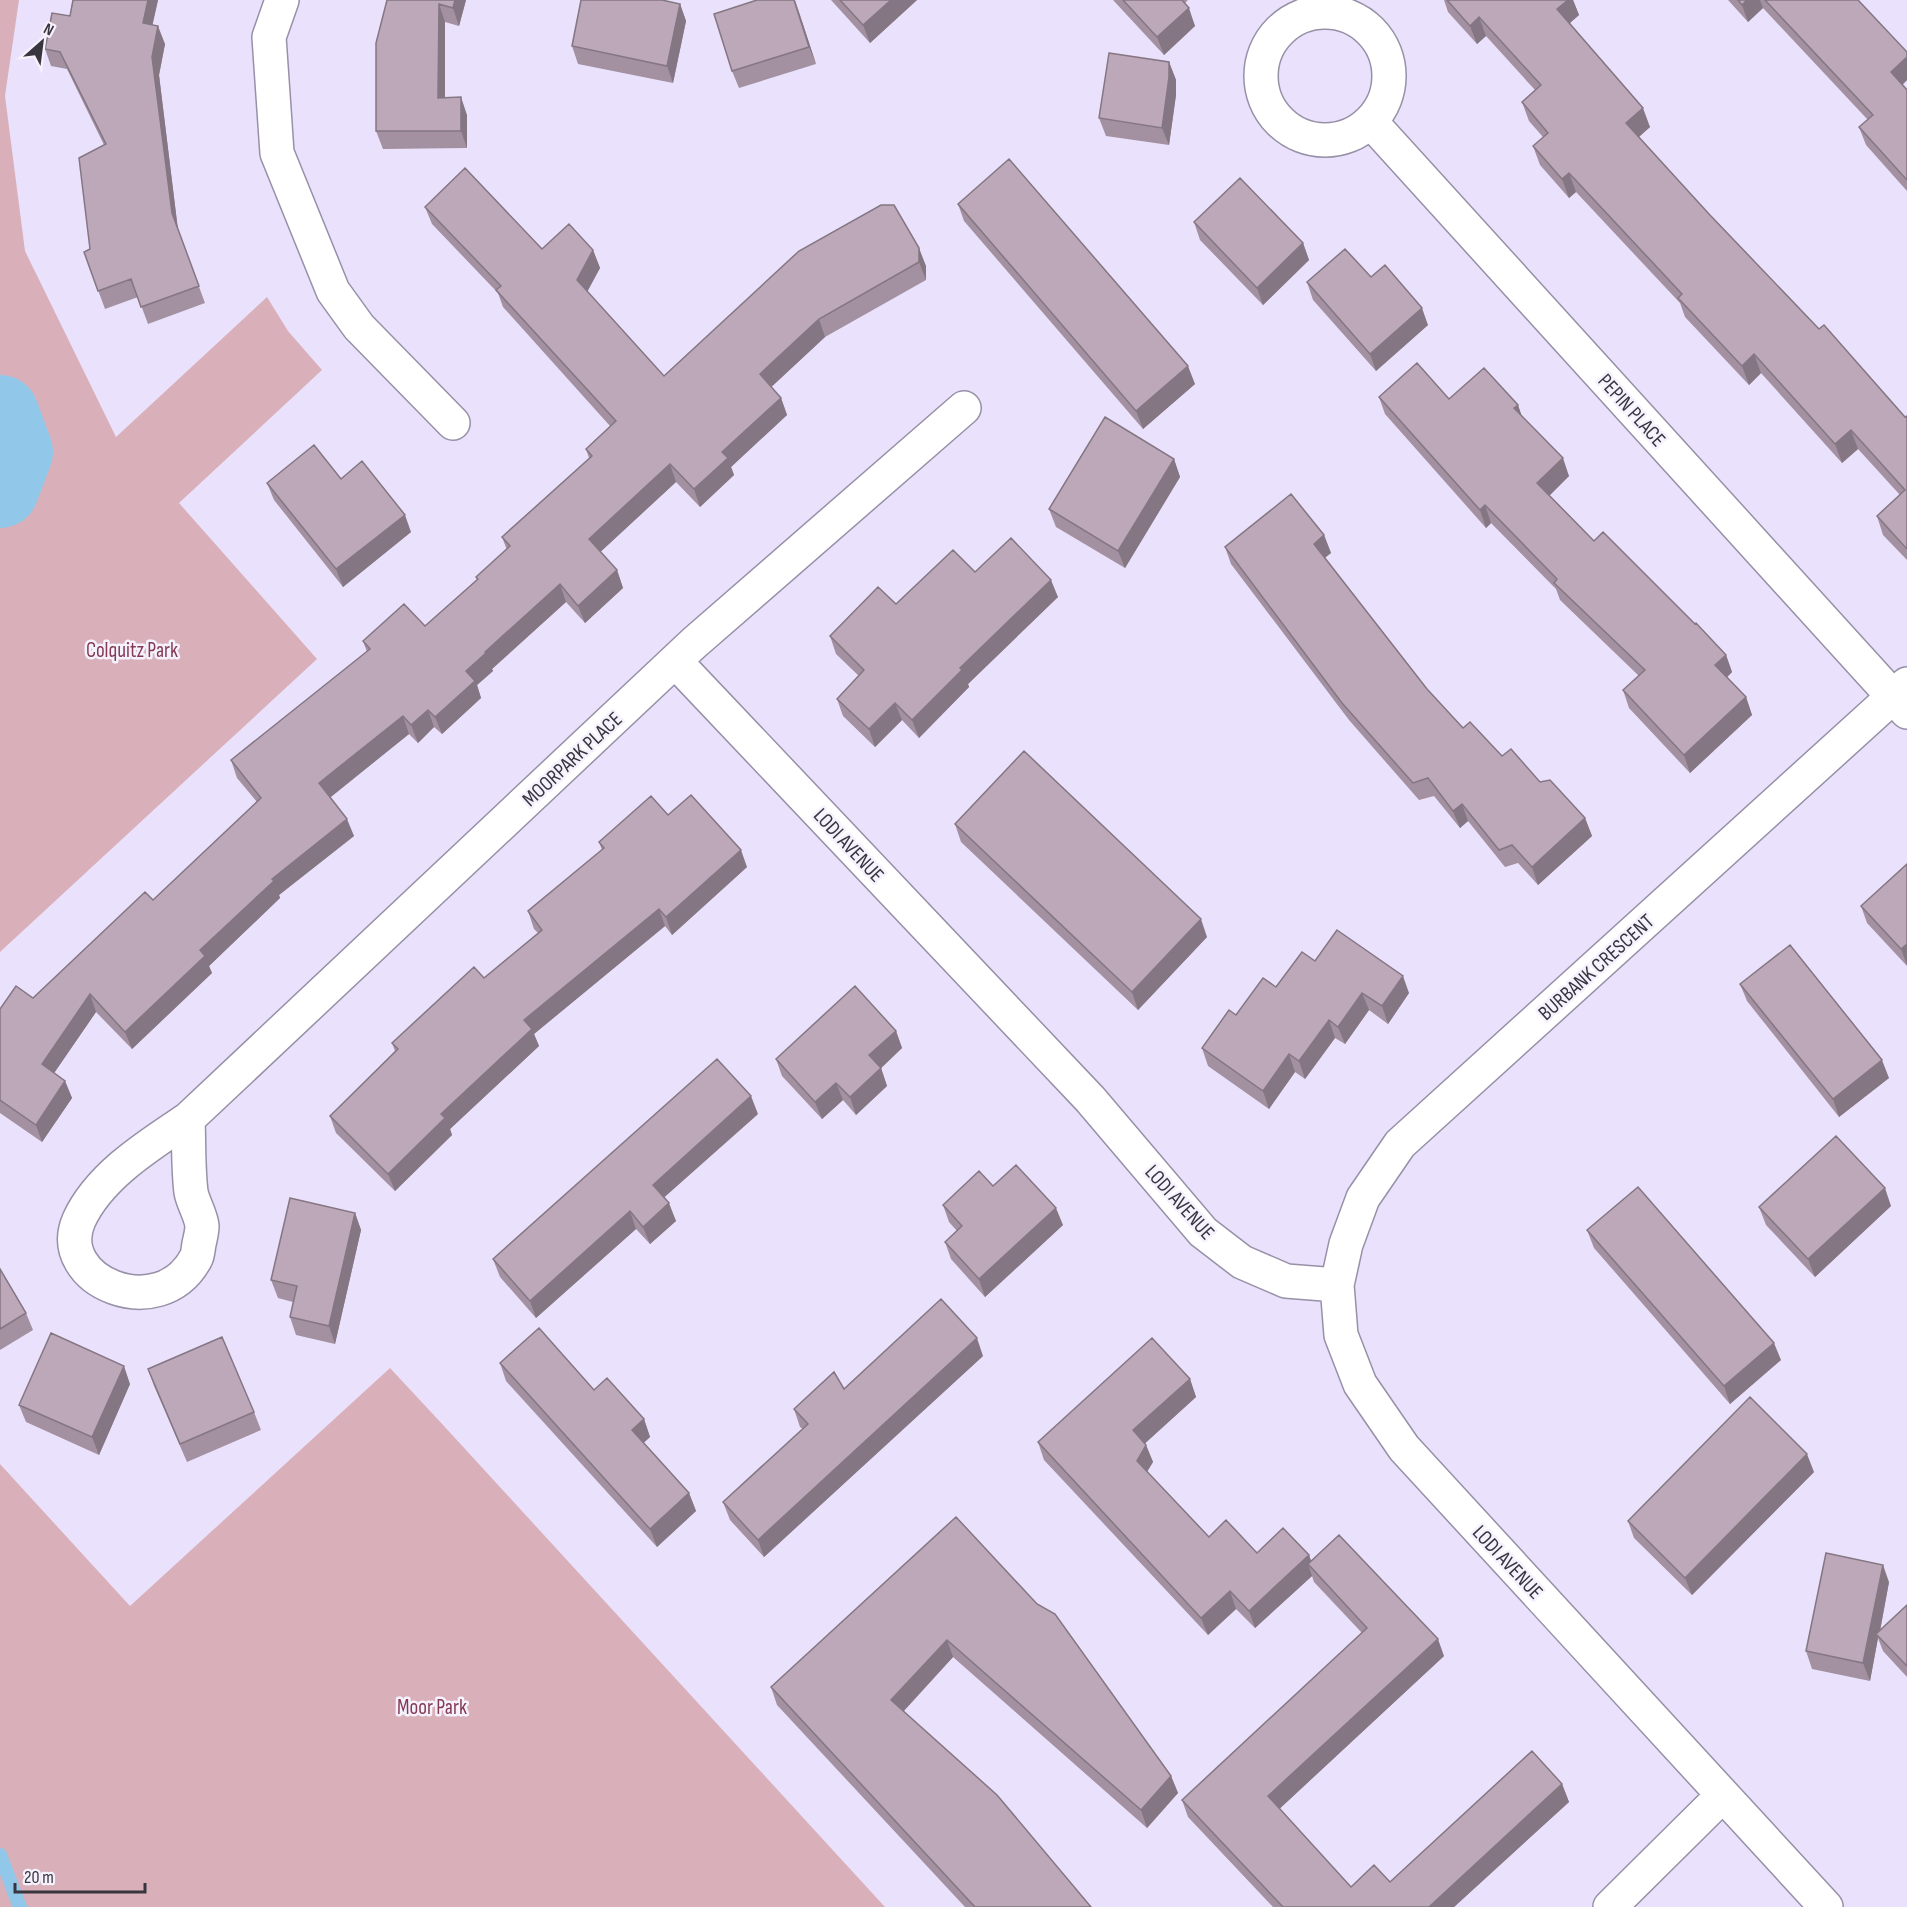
<svg xmlns="http://www.w3.org/2000/svg" width="1907" height="1907" font-family="'Sofia Sans Condensed',sans-serif">
	<rect width="100%" height="100%" fill="#eae2fc"/>
	<path fill="#d9b0ba" d="M0 0H19L5 96 25 251 116 437 267 297 288 331 322 370 179 503 317 659 0 952Z
		M390 1368 444 1426 885 1907H0V1464L130 1606Z"/>
	<g fill="none" stroke-linecap="round" stroke-linejoin="round">
		<path stroke="#91c8ea" stroke-width="14" d="M0 1855 20 1907"/>
		<path stroke="#91c8ea" stroke-width="78" d="M0 414 14 452 0 489"/>
		<g stroke="#9790a7" stroke-width="36">
			<path id="minor" d="M282 0 269 37 277 153 333 291 359 327 453 423
				M1261 76a64 64 0 1 1 128 0a64 64 0 1 1-128 0Z
				M1371 122 1907 712
				M675 661 1090 1099 1203 1232 1242 1262 1286 1281 1337 1285
				M188 1119C189 1143 188 1168 191 1192 193 1203 201 1215 202 1226 202 1232 200 1239 199 1244 198 1249 198 1254 196 1258 160 1326 52 1281 79 1220 99 1176 149 1145 188 1119L694 643 964 408
				M1610 1907 1723 1795
				M1826 1907 1404 1448 1360 1384 1341 1335 1337 1285 1346 1244 1363 1198 1400 1144 1907 684"/>
		</g>
		<use href="#minor" stroke="#fff" stroke-width="33"/>
	</g>
	<path fill="#a390a0" d="M73 0H158L152 25 165 44 159 75 178 230 205 303 148 324 138 297 105 309 84 252 90 249 104 145 67 69 51 66 45 49 70 16Z
		M387 0H466L459 26 445 22V98L467 115V148L383 149 376 131Z
		M795 0 816 64 739 88 732 71Z
		M831 0H917L870 43Z
		M1113 0H1188L1185 3 1195 26 1164 55Z
		M1444 0H1573L1579 15 1570 23 1650 127 1639 137 1709 214 1819 329 1905 417 1907 416V560L1883 535 1877 516 1900 495 1858 449 1842 463 1761 373 1749 385 1685 317 1680 303 1576 192 1569 198 1540 165 1533 146 1543 137 1529 121 1522 102 1535 90 1486 36 1477 44 1448 12Z
		M1728 0H1858L1907 52V80L1902 85 1907 90V191L1866 145 1859 127 1868 120 1763 8 1748 22Z
		M680 4 686 21 673 83 578 64 572 46Z
		M1169 62 1176 80V95L1169 145 1106 136 1099 118Z
		M958 204 1195 384 1143 429 964 221Z
		M881 205 926 266V280L825 337 771 387 781 398 787 415 731 467 734 475 700 507 676 482 600 552 617 570 623 588 585 623 566 602 492 669 493 671 477 685 481 698 442 734 434 727 418 743 409 734 330 797 354 836 279 895 280 898 209 966 212 973 132 1049 96 1012 54 1073 65 1081 72 1098 42 1142 0 1113V1009L33 998 153 900 257 802 237 778 231 760 367 652 363 641 425 626 477 580 476 577 507 550 502 537 589 458 586 449 610 426 503 307 498 293 432 224 425 207 542 249 593 250 600 268 587 291 664 376Z
		M1194 222 1303 243 1309 260 1263 305 1200 240Z
		M1371 277 1428 325 1376 371 1313 300 1307 282Z
		M1379 397 1449 399 1518 405 1522 417 1569 476 1549 496 1594 541 1726 655 1732 672 1727 677 1746 697 1752 715 1690 773 1629 708 1623 690 1639 676 1560 600 1556 589 1491 523 1486 528 1385 414Z
		M1174 459 1180 477 1125 568 1056 527 1049 509Z
		M341 479 411 532 343 587 274 500 267 483Z
		M1324 535 1331 553 1325 558 1427 689 1463 728 1502 756 1540 782 1585 818 1592 836 1538 885 1518 863 1505 867 1468 821 1460 828 1434 796 1419 800 1349 720 1231 564 1225 547Z
		M975 572 1058 597 968 684 969 687 919 738 902 720 875 747 843 716 837 699 859 676 836 654 830 636Z
		M668 815 747 867 672 935 665 926 534 1034 539 1046 450 1129 452 1135 395 1191 336 1133 330 1116 395 1051 392 1043 484 978 538 933 534 929 528 911 602 850 599 842Z
		M955 824 1207 937 1138 1010 961 842Z
		M1907 864V966L1867 923 1861 906Z
		M1315 961 1409 993 1388 1024 1369 1010 1345 1044 1335 1038 1305 1079 1295 1072 1269 1109 1208 1066 1202 1048 1236 1015Z
		M1740 984 1889 1078 1839 1117 1747 1001Z
		M896 1031 902 1048 881 1068 887 1086 856 1115 843 1100 822 1119 782 1076 776 1059Z
		M758 1114 664 1197 676 1221 650 1244 636 1229 536 1318 500 1277 493 1259Z
		M993 1186 1063 1225 985 1297 951 1259 945 1242 957 1231 949 1222 943 1205Z
		M1891 1206 1815 1277 1766 1225 1759 1207Z
		M355 1213 361 1230 335 1344 296 1335 290 1317 293 1302 278 1298 271 1280Z
		M1587 1230 1781 1360 1730 1404 1594 1248Z
		M0 1269 26 1313 33 1330 0 1350Z
		M983 1356 764 1557 730 1520 723 1502 803 1429 800 1427 794 1409 844 1389Z
		M500 1363 594 1390 644 1419 650 1437 643 1443 689 1493 696 1511 657 1547 506 1381Z
		M148 1369 254 1412 261 1430 187 1462 154 1386Z
		M1190 1379 1196 1397 1145 1443 1153 1462 1147 1472 1209 1537 1257 1553 1309 1555 1311 1561 1444 1656 1279 1809 1351 1887 1390 1882 1562 1784 1569 1802 1454 1907H1273L1188 1817 1182 1800 1362 1633 1314 1582 1312 1576 1255 1628 1236 1609 1208 1635 1044 1460 1038 1442Z
		M130 1384 99 1455 26 1422 19 1405Z
		M1814 1472 1692 1595 1634 1538 1628 1521Z
		M956 1517 1171 1776 1178 1793 1147 1828 953 1657 904 1711 1091 1907H965L777 1705 771 1687Z
		M1889 1582 1880 1631 1907 1605V1677L1883 1651 1878 1638 1870 1681 1812 1669 1806 1651Z"/>
	<path fill="#847682" d="M148 0H158L149 41 143 23Z
		M455 0H466L459 26 453 8Z
		M795 0 816 64 809 47Z
		M891 0H917L870 43 863 25Z
		M1568 0H1573L1579 15 1564 28 1557 9Z
		M1747 0H1760L1763 8 1748 22 1742 5Z
		M439 4 445 22V115L438 98Z
		M680 4 686 21 673 83 667 66Z
		M1189 8 1195 26 1164 55 1157 37Z
		M1479 17 1486 36 1477 44 1470 26Z
		M158 26 165 44 159 75 178 230 172 213 152 57Z
		M1907 57V80L1897 90 1891 72Z
		M1169 62 1176 80V95L1169 145 1162 128Z
		M461 97 467 115V148L461 131Z
		M1643 108 1650 127 1633 142 1626 123Z
		M1569 173 1576 192 1569 198 1562 179Z
		M1303 243 1309 260 1263 305 1257 288Z
		M919 248 926 266V280L919 262Z
		M593 250 600 268 584 298 577 280Z
		M1422 308 1428 325 1376 371 1370 354Z
		M819 319 825 337 766 392 760 374Z
		M1754 354 1761 373 1749 385 1742 366Z
		M1188 366 1195 384 1143 429 1136 411Z
		M781 398 787 415 731 467 734 475 700 507 694 489 722 452Z
		M1518 405 1524 423 1514 408Z
		M1851 430 1858 449 1842 463 1835 444Z
		M1563 458 1569 476 1544 501 1537 483Z
		M1174 459 1180 477 1125 568 1118 551Z
		M670 464 676 482 595 557 589 539Z
		M1485 505 1491 523 1486 528 1480 510Z
		M405 515 411 532 343 587 336 569Z
		M1324 535 1331 553 1320 561 1314 544Z
		M617 570 623 588 585 623 578 606Z
		M1051 580 1058 597 968 684 969 687 919 738 912 720 960 668Z
		M560 584 566 602 492 669 493 671 477 685 481 698 442 734 435 717 466 671 485 652Z
		M1726 655 1732 672 1722 682 1715 665Z
		M1746 697 1752 715 1690 773 1684 755Z
		M895 703 902 720 875 747 869 729Z
		M428 710 434 727 418 743 411 725Z
		M403 716 409 734 326 801 319 783Z
		M1462 804 1468 821 1460 828 1453 811Z
		M1585 818 1592 836 1538 885 1532 867Z
		M347 819 354 836 279 895 280 898 209 966 212 973 132 1049 125 1032 200 950 272 879Z
		M741 850 747 867 672 935 666 917Z
		M659 909 665 926 534 1034 539 1046 450 1129 452 1135 395 1191 388 1174 524 1020Z
		M1201 919 1207 937 1138 1010 1132 992Z
		M1907 944V965L1901 949Z
		M1403 976 1409 993 1388 1024 1382 1006Z
		M1362 993 1369 1010 1345 1044 1338 1027Z
		M90 994 96 1012 48 1082 42 1064Z
		M1329 1020 1335 1038 1305 1079 1299 1061Z
		M896 1031 902 1048 876 1073 869 1055Z
		M1289 1054 1295 1072 1269 1109 1263 1091Z
		M1882 1060 1889 1078 1839 1117 1833 1099Z
		M881 1068 887 1086 856 1115 850 1097Z
		M65 1081 72 1098 42 1142 36 1125Z
		M836 1083 843 1100 822 1119 815 1102Z
		M751 1096 758 1114 659 1202 653 1185Z
		M1885 1188 1891 1206 1815 1277 1808 1259Z
		M669 1203 676 1221 650 1244 643 1227Z
		M1056 1208 1063 1225 985 1297 979 1279Z
		M630 1211 636 1229 536 1318 530 1301Z
		M355 1213 361 1230 335 1344 329 1326Z
		M977 1338 983 1356 764 1557 758 1540Z
		M1774 1343 1781 1360 1730 1404 1724 1386Z
		M124 1366 130 1384 99 1455 92 1437Z
		M1190 1379 1196 1397 1140 1448 1133 1430Z
		M644 1419 650 1437 638 1448 632 1430Z
		M1146 1445 1153 1462 1143 1478 1137 1461Z
		M1807 1454 1814 1472 1692 1595 1685 1578Z
		M689 1493 696 1511 657 1547 650 1529Z
		M1309 1555 1315 1572 1308 1564 1312 1576 1255 1628 1249 1611Z
		M1883 1565 1889 1582 1879 1636 1876 1634 1878 1638 1870 1681 1863 1663Z
		M1230 1591 1236 1609 1208 1635 1201 1618Z
		M1438 1639 1444 1656 1274 1814 1268 1796Z
		M947 1640 953 1657 898 1717 891 1700Z
		M1171 1776 1178 1793 1147 1828 1141 1810Z
		M1562 1784 1569 1802 1454 1907H1429Z"/>
	<path fill="#bda8ba" stroke="#847682" stroke-width="1.5" d="M73 0H148L143 23 158 26 152 57 172 213 199 286 141 307 131 279 98 291 84 252 90 249 79 158 106 144 60 52 45 49 52 13 70 16Z
		M387 0H455L453 8 439 4 438 98 461 97V131H376V43Z
		M581 0H662L680 4 667 66 572 46Z
		M757 0H794L809 47 732 71 714 14Z
		M840 0H891L863 25Z
		M1123 0H1182L1189 8 1157 37Z
		M1447 0H1568L1557 9 1643 108 1626 123 1709 214 1819 329 1824 325 1905 417 1907 416V549L1877 516 1905 490 1851 430 1835 444 1754 354 1742 366 1678 298 1682 294 1569 173 1562 179 1533 146 1548 133 1522 102 1541 85 1479 17 1470 26Z
		M1738 0H1747L1742 5Z
		M1765 0H1858L1907 52V57L1891 72 1907 90V180L1859 127 1873 115Z
		M1109 53 1169 62V77L1162 128 1099 118Z
		M1009 159 1188 366 1136 411 958 204Z
		M465 168 542 249 569 224 593 250 577 280 664 376 799 251 881 205H894L919 248V262L819 319 760 374 781 398 722 452 728 458 694 489 670 464 589 539 617 570 578 606 560 584 485 652 486 653 466 671 475 681 435 717 428 710 411 725 403 716 319 783 347 819 272 879 274 881 200 950 205 956 125 1032 90 994 42 1064 65 1081 36 1125 0 1100V1009L16 986 33 998 145 892 153 900 261 798 231 760 370 649 363 641 404 604 425 626 478 579 476 577 510 546 502 537 592 456 586 449 616 421 496 290 501 286 425 207Z
		M1240 178 1303 243 1257 288 1194 222Z
		M1345 249 1371 277 1385 265 1422 308 1370 354 1307 282Z
		M1417 363 1449 399 1484 368 1518 405 1514 408 1563 458 1537 483 1594 541 1603 532 1695 624 1696 623 1726 655 1715 665 1746 697 1684 755 1623 690 1645 670 1554 583 1557 579 1485 505 1480 510 1379 397Z
		M1105 417 1174 459 1118 551 1049 509Z
		M314 445 341 479 362 461 405 515 336 569 267 483Z
		M1291 494 1324 535 1314 544 1427 689 1463 728 1470 722 1502 756 1511 749 1540 782 1550 780 1585 818 1532 867 1512 845 1499 850 1462 804 1453 811 1428 778 1413 783 1342 703 1225 547Z
		M1011 538 1051 580 960 668 962 670 912 720 895 703 869 729 837 699 864 670 830 636 878 587 896 604 953 550 975 572Z
		M1024 751 1201 919 1132 992 955 824Z
		M691 795 741 850 666 917 659 909 524 1020 532 1029 441 1114 445 1118 388 1174 330 1116 398 1049 392 1043 474 967 484 978 542 930 528 911 604 848 599 842 651 796 668 815Z
		M1907 864V944L1901 949 1861 906Z
		M1337 930 1403 976 1382 1006 1362 993 1338 1027 1329 1020 1299 1061 1289 1054 1263 1091 1202 1048 1229 1010 1236 1015 1263 978 1276 987 1302 952 1315 961Z
		M1790 945 1882 1060 1833 1099 1740 984Z
		M855 986 896 1031 869 1055 881 1068 850 1097 836 1083 815 1102 776 1059Z
		M717 1059 751 1096 653 1185 669 1203 643 1227 630 1211 530 1301 493 1259Z
		M1836 1136 1885 1188 1808 1259 1759 1207Z
		M1016 1165 1056 1208 979 1279 945 1242 962 1226 943 1205 979 1171 993 1186Z
		M1638 1187 1774 1343 1724 1386 1587 1230Z
		M290 1198 355 1213 329 1326 290 1317 297 1286 271 1280Z
		M0 1269 26 1313 0 1329Z
		M941 1299 977 1338 758 1540 723 1502 808 1424 794 1409 834 1372 844 1389Z
		M539 1328 594 1390 607 1378 644 1419 632 1430 689 1493 650 1529 500 1363Z
		M51 1333 124 1366 92 1437 19 1405Z
		M222 1337 254 1412 180 1444 148 1369Z
		M1152 1338 1190 1379 1133 1430 1146 1445 1137 1461 1209 1537 1226 1520 1257 1553 1283 1528 1309 1555 1249 1611 1230 1591 1201 1618 1038 1442Z
		M1750 1397 1807 1454 1685 1578 1628 1521Z
		M956 1517 1037 1604 1055 1614 1171 1776 1141 1810 947 1640 891 1700 997 1795 1091 1907H975L771 1687Z
		M1339 1535 1438 1639 1268 1796 1351 1887 1374 1865 1390 1882 1532 1751 1562 1784 1429 1907H1283L1182 1800 1367 1628 1308 1564Z
		M1826 1553 1883 1565 1863 1663 1806 1651Z
		M1907 1605V1666L1876 1634Z"/>
	<g text-anchor="middle" stroke-width="5" stroke-linejoin="round" paint-order="stroke">
		<g font-size="21" fill="#38353f" stroke="#f5f2fd">
			<text transform="translate(1632 410) rotate(48)" y="7">PEPIN PLACE</text>
			<text transform="translate(572 759) rotate(-43)" y="7">MOORPARK PLACE</text>
			<text transform="translate(849 845) rotate(47)" y="7">LODI AVENUE</text>
			<text transform="translate(1596 967) rotate(-42)" y="7">BURBANK CRESCENT</text>
			<text transform="translate(1180 1202) rotate(48)" y="7">LODI AVENUE</text>
			<text transform="translate(1508 1562) rotate(47)" y="7">LODI AVENUE</text>
		</g>
		<g font-size="21" fill="#843a52" stroke="#f5f2fd">
			<text x="132" y="657">Colquitz Park</text>
			<text x="432" y="1714">Moor Park</text>
		</g>
	</g>
	<g transform="translate(42 42) rotate(28)" stroke="#f5f2fd" stroke-width="4.5" paint-order="stroke">
	<path d="M0-4.5L10 22L0 15L-10 22Z" fill="#38353f"/>
	<text y="-9" font-size="16" font-weight="bold" text-anchor="middle" fill="#38353f">N</text>
	</g>
	<path d="M15 1883v9h130v-9" fill="none" stroke="#38353f" stroke-width="3"/>
	<text x="24" y="1883" font-size="18" fill="#38353f" stroke="#f5f2fd" stroke-width="4.5" paint-order="stroke">20 m</text>
</svg>
